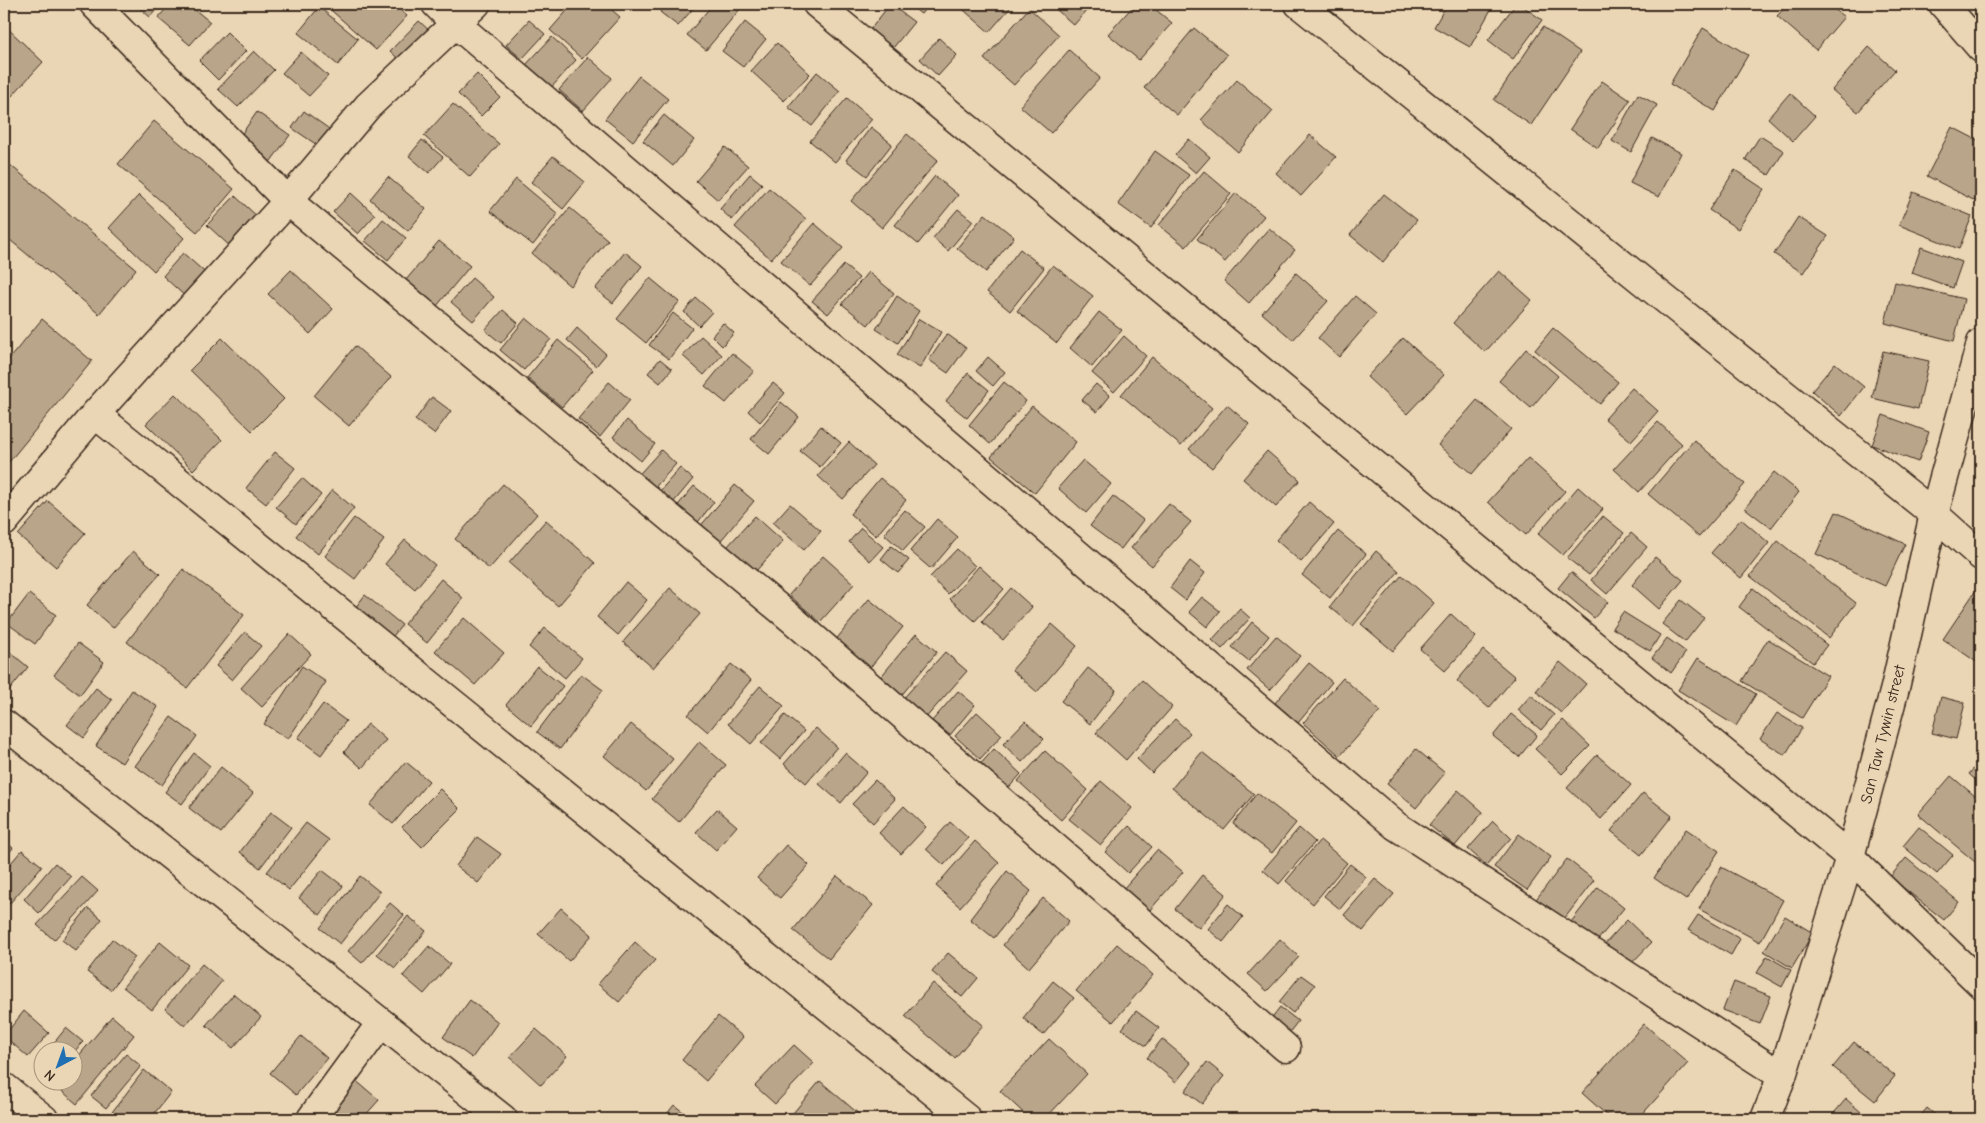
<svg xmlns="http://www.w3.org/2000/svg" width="1985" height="1123" font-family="'Comic Neue',sans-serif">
	<rect width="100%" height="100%" fill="#ead5b4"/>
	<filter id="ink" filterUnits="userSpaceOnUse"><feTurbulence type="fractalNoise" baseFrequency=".02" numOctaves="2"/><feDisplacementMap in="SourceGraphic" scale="10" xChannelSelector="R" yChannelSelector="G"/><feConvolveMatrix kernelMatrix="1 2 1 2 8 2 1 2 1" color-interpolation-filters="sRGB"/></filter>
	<g filter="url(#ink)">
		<path fill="#b9a68a" stroke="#3b2a1e" d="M135 4H161L150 17Z
			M170 4H188L210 22 190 45 158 18Z
			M324 4H393L407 16 376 50Z
			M573 4H605L620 17 582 59 550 30Z
			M667 4H697L678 26 660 12Z
			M713 4H734L740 9 706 50 687 35Z
			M890 4 914 22 893 48 870 30Z
			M908 4H929L921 14Z
			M959 4H1005L1010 8 989 32 958 5Z
			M1050 4H1092L1074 25Z
			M1135 4H1149L1172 23 1139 60 1108 34Z
			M1447 4H1494L1470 47 1434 27Z
			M1516 4H1520L1542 20 1513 59 1488 40Z
			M1788 4H1828L1844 17 1816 50 1777 16Z
			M319 7 358 39 338 65 298 33Z
			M1029 8 1059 35 1014 85 984 59Z
			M529 20 545 34 522 59 506 45Z
			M419 21 434 35 405 65 390 51Z
			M745 22 766 39 743 67 722 51Z
			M4 25 43 62 10 98 4 93Z
			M1543 27 1580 52 1531 125 1494 100Z
			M1194 28 1227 55 1177 115 1144 88Z
			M1703 28 1748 55 1715 111 1670 84Z
			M227 32 246 51 218 80 199 61Z
			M552 37 576 60 550 89 525 66Z
			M939 38 957 55 938 76 920 59Z
			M777 43 810 74 784 101 751 71Z
			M1869 47 1895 70 1858 112 1832 90Z
			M1069 50 1100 78 1051 133 1020 106Z
			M254 51 274 70 238 107 218 89Z
			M301 52 328 76 309 96 282 73Z
			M588 57 612 78 583 111 559 90Z
			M817 72 840 91 812 126 788 107Z
			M477 74 500 97 481 116 458 94Z
			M639 76 668 99 633 141 605 119Z
			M1237 80 1273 111 1238 152 1201 120Z
			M1602 81 1630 100 1598 148 1570 129Z
			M1790 93 1815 116 1793 141 1768 118Z
			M1638 94 1657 105 1631 152 1612 141Z
			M847 98 872 119 835 162 810 141Z
			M453 104 499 144 470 177 424 136Z
			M304 111 332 131 320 147 292 128Z
			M257 112 290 135 268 165 236 142Z
			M664 115 694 140 673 166 643 141Z
			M154 121 234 189 197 232 118 164Z
			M871 127 892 144 867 176 846 160Z
			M1952 127 1981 142V204L1927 176Z
			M907 134 938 160 882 228 851 201Z
			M1310 135 1336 157 1301 196 1276 173Z
			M1760 136 1784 151 1769 175 1745 160Z
			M1652 138 1681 153 1659 197 1630 183Z
			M1189 139 1210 157 1196 173 1175 155Z
			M422 140 443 157 429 173 409 156Z
			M725 147 748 166 718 200 696 181Z
			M1155 151 1189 175 1151 228 1118 204Z
			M553 156 585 182 563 209 531 182Z
			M4 160 136 269 99 314 4 235Z
			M1735 170 1764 189 1738 229 1709 210Z
			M1204 171 1231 194 1186 247 1159 225Z
			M750 174 762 184 732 220 720 209Z
			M935 176 958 195 918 244 895 225Z
			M388 177 426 209 408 231 370 199Z
			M516 179 558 214 533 245 490 211Z
			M769 188 806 219 771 259 735 227Z
			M1913 192 1972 216 1959 249 1899 225Z
			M351 193 375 215 358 234 333 212Z
			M1236 193 1264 216 1225 262 1197 239Z
			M1384 194 1417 220 1383 262 1350 235Z
			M139 195 184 238 154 271 109 228Z
			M235 196 260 219 233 249 207 225Z
			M570 208 608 240 570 286 532 254Z
			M958 209 973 221 948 251 933 238Z
			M985 214 1014 237 986 272 957 248Z
			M1798 217 1828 236 1803 273 1774 254Z
			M383 219 406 238 388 260 365 241Z
			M814 223 843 248 810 286 781 261Z
			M1269 228 1295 250 1249 303 1224 281Z
			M439 241 470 266 431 313 400 287Z
			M1921 247 1962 262 1953 288 1912 273Z
			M1020 249 1044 268 1010 311 987 292Z
			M625 252 642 266 613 303 595 289Z
			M183 253 210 277 189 300 163 276Z
			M844 265 859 278 828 314 812 301Z
			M1053 265 1093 296 1057 343 1017 311Z
			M291 270 333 309 310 334 268 294Z
			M1499 271 1532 300 1485 352 1453 323Z
			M868 272 894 293 868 325 842 304Z
			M1296 273 1328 301 1293 340 1262 313Z
			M472 278 494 297 473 321 451 302Z
			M650 278 679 302 646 343 617 319Z
			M1895 282 1964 299 1954 341 1885 323Z
			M897 296 919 311 898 343 876 329Z
			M1355 296 1376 314 1339 357 1318 338Z
			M696 298 712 312 699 326 684 312Z
			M503 310 518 323 501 343 485 330Z
			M1099 312 1122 330 1092 367 1070 348Z
			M673 313 692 328 669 359 649 345Z
			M526 318 551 339 524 370 500 350Z
			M42 319 92 361 4 468V365Z
			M919 319 941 332 920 368 897 355Z
			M723 323 734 333 722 346 712 336Z
			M577 328 606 354 596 366 567 340Z
			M1553 328 1618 382 1600 404 1535 350Z
			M947 334 966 348 948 373 929 360Z
			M701 336 722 355 704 375 683 356Z
			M1124 336 1146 356 1114 392 1092 373Z
			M222 338 284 399 252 431 190 370Z
			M1403 338 1444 375 1407 414 1367 377Z
			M558 340 593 370 562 407 527 378Z
			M355 346 391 377 349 426 314 396Z
			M1526 349 1558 376 1531 408 1499 381Z
			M1883 351 1929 361 1918 409 1872 398Z
			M732 353 754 371 726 403 705 386Z
			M988 357 1005 372 993 386 976 371Z
			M1152 357 1212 408 1181 446 1121 395Z
			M660 359 672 369 660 383 648 373Z
			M1835 363 1864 387 1841 416 1812 391Z
			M968 373 989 390 967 418 946 401Z
			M609 382 630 400 600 437 578 419Z
			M1004 382 1026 401 990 444 969 425Z
			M773 383 785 393 760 422 748 411Z
			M1096 384 1110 396 1097 412 1082 400Z
			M1632 388 1658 411 1631 441 1605 419Z
			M175 394 222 440 193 470 146 424Z
			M432 397 451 411 434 434 415 420Z
			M1477 400 1511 429 1472 474 1438 445Z
			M781 402 799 417 769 454 751 439Z
			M1227 405 1249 424 1212 468 1189 449Z
			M1032 406 1076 442 1035 493 991 457Z
			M1883 415 1929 432 1918 462 1872 445Z
			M627 420 655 444 641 461 613 437Z
			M1658 422 1682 444 1639 492 1614 469Z
			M821 426 841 443 820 467 800 451Z
			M1694 440 1745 484 1699 537 1648 494Z
			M849 442 874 465 843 499 818 476Z
			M661 450 676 464 649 494 634 480Z
			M1267 451 1300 480 1276 507 1243 479Z
			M275 452 295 468 266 504 246 488Z
			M1528 458 1565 491 1526 535 1488 502Z
			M1083 460 1111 484 1086 513 1058 488Z
			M680 468 693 479 673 503 659 492Z
			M1774 472 1799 492 1771 528 1745 508Z
			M302 478 321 495 296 524 276 507Z
			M880 478 906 500 876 536 850 514Z
			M503 484 537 514 489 569 455 539Z
			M735 485 754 501 717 545 698 529Z
			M694 486 714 502 694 527 674 510Z
			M1578 487 1603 509 1563 555 1538 534Z
			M332 490 354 508 318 554 296 536Z
			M1113 496 1143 520 1121 549 1090 526Z
			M48 501 85 533 56 567 18 535Z
			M1309 502 1334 524 1301 562 1276 540Z
			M790 504 821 531 804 550 773 523Z
			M1169 504 1191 522 1152 566 1131 548Z
			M905 510 925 527 903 551 884 534Z
			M1836 512 1905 544 1885 586 1816 554Z
			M755 516 783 541 755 572 727 547Z
			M1603 516 1624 533 1589 575 1567 558Z
			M354 518 384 540 355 579 325 556Z
			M937 519 958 537 931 569 910 551Z
			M1741 519 1769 543 1741 578 1711 553Z
			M546 520 595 563 558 606 509 563Z
			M861 528 883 547 870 561 849 542Z
			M1338 531 1366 554 1330 598 1302 575Z
			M1631 533 1647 547 1607 594 1591 580Z
			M405 540 435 565 415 589 385 564Z
			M1778 541 1856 603 1829 638 1750 576Z
			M891 546 909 560 898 573 881 559Z
			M957 549 975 566 948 594 930 577Z
			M133 551 160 574 113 628 87 605Z
			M1376 551 1399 571 1353 626 1330 607Z
			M823 556 854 584 820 622 789 595Z
			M1655 557 1683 580 1659 609 1632 585Z
			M1190 561 1205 573 1185 600 1170 588Z
			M979 566 1004 589 975 621 950 599Z
			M183 569 244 615 187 688 127 642Z
			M1571 572 1608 602 1594 618 1558 588Z
			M1402 575 1434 603 1393 651 1361 624Z
			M441 579 463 598 427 643 404 624Z
			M626 582 647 600 618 635 597 617Z
			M1978 587 1981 589V665L1943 639Z
			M670 588 700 614 653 668 623 642Z
			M1011 588 1032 607 1003 640 982 622Z
			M1753 588 1827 645 1813 663 1739 607Z
			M29 594 56 615 35 644 7 623Z
			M365 595 402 625 389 641 352 612Z
			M1202 597 1220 611 1207 627 1189 612Z
			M869 599 903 627 868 670 834 642Z
			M1681 600 1704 618 1685 642 1662 624Z
			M1240 609 1250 618 1222 649 1212 640Z
			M1623 612 1660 635 1650 651 1612 628Z
			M1451 614 1476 637 1445 671 1420 649Z
			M464 618 504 653 475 685 435 651Z
			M1252 622 1269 636 1249 661 1232 647Z
			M1052 624 1077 646 1037 692 1012 670Z
			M545 628 582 658 565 678 529 647Z
			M245 632 261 646 232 680 216 666Z
			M289 634 311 654 262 707 241 688Z
			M916 634 937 652 900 697 879 679Z
			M1276 636 1300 656 1270 690 1247 670Z
			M1667 638 1686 652 1671 673 1652 658Z
			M1768 639 1828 676 1802 718 1742 681Z
			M78 643 104 662 80 695 54 675Z
			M4 647 28 667 4 697Z
			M1483 650 1515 677 1489 708 1457 681Z
			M945 652 967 671 923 721 901 701Z
			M1698 658 1756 694 1736 726 1678 690Z
			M1560 662 1586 684 1561 713 1536 691Z
			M1309 663 1332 682 1298 723 1275 703Z
			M731 664 751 680 708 732 688 715Z
			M302 666 326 682 288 739 264 724Z
			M537 666 563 686 531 726 506 705Z
			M1088 668 1116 690 1090 724 1061 701Z
			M581 674 603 690 560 749 537 732Z
			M1343 678 1380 711 1340 756 1303 723Z
			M1142 680 1172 707 1126 760 1096 733Z
			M760 686 784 706 751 744 728 724Z
			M96 688 112 700 84 738 67 725Z
			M132 690 158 707 122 763 96 746Z
			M958 691 975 705 950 735 932 721Z
			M1531 695 1554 715 1541 730 1518 710Z
			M1941 697 1965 703 1956 739 1932 733Z
			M323 704 346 721 321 755 298 738Z
			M977 712 1002 735 980 759 955 736Z
			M1777 713 1802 728 1785 755 1760 739Z
			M1511 714 1537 735 1519 757 1493 736Z
			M785 715 804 731 780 759 761 743Z
			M171 717 197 736 162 785 135 766Z
			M1175 719 1190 733 1152 773 1137 759Z
			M1563 720 1590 746 1562 774 1535 749Z
			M1025 721 1044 739 1022 762 1003 744Z
			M368 724 386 740 362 768 344 752Z
			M631 724 673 759 646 791 604 756Z
			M816 728 837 747 806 783 784 764Z
			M699 742 726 765 679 822 652 799Z
			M994 749 1021 774 1004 793 977 768Z
			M1416 749 1445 773 1416 808 1387 784Z
			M1045 751 1088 790 1061 820 1018 781Z
			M1202 752 1254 794 1224 830 1172 788Z
			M194 753 210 766 182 804 165 792Z
			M845 753 867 772 841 803 819 784Z
			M1597 755 1631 785 1601 819 1567 788Z
			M1981 760V785L1969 774Z
			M406 762 429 781 393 824 370 805Z
			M221 767 253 793 221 833 189 808Z
			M1951 776 1981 801V867L1918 814Z
			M875 780 895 799 873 823 852 804Z
			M1101 781 1132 808 1101 845 1069 819Z
			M440 789 460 809 422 847 402 827Z
			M1458 790 1483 812 1455 846 1429 825Z
			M1257 793 1296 823 1272 853 1233 824Z
			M1643 793 1672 816 1641 855 1611 831Z
			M904 806 926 827 901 854 879 833Z
			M717 809 737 826 716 850 696 832Z
			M271 812 291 827 260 868 240 852Z
			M1493 821 1511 838 1486 865 1468 849Z
			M950 822 968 838 944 865 926 849Z
			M306 823 329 840 289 890 267 872Z
			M1129 826 1152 847 1128 873 1105 852Z
			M1919 827 1953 855 1937 874 1903 846Z
			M1299 828 1315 842 1279 884 1263 870Z
			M1686 829 1719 851 1686 900 1654 878Z
			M1519 834 1551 857 1527 890 1494 867Z
			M477 837 501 854 478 883 456 866Z
			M4 840 13 848 4 859Z
			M1320 840 1347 863 1313 904 1286 881Z
			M975 841 999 863 960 907 936 886Z
			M786 845 809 865 780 898 757 878Z
			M22 850 42 866 10 903 4 898V871Z
			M1157 850 1183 872 1149 911 1123 889Z
			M1906 858 1959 902 1944 920 1890 877Z
			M1567 859 1594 880 1561 923 1534 902Z
			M55 863 71 877 39 913 24 899Z
			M1350 864 1366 877 1340 909 1324 896Z
			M1721 867 1783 900 1760 942 1699 909Z
			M322 870 343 886 320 915 299 898Z
			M1007 871 1031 891 994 938 970 919Z
			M1202 875 1226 894 1199 928 1175 909Z
			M360 876 380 892 340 944 320 928Z
			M837 876 873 905 829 959 793 930Z
			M82 877 98 891 54 940 37 925Z
			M1375 879 1394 894 1363 931 1344 915Z
			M1598 887 1624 908 1597 941 1571 922Z
			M1043 898 1069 921 1029 968 1003 945Z
			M390 903 404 915 362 963 348 951Z
			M1228 904 1243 917 1223 942 1208 929Z
			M88 908 102 919 76 951 62 940Z
			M561 908 592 935 569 961 538 934Z
			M1698 915 1740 939 1731 955 1688 930Z
			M408 916 426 931 395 968 377 954Z
			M1785 916 1813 933 1792 968 1764 951Z
			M1627 920 1651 943 1627 968 1603 946Z
			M112 939 135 957 111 990 87 972Z
			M1280 939 1299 957 1267 991 1248 974Z
			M160 942 188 965 152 1010 123 987Z
			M635 942 655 960 619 1002 598 984Z
			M1117 944 1153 975 1113 1022 1076 991Z
			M429 946 450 964 424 994 403 976Z
			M948 953 978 978 962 997 932 972Z
			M1767 956 1791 970 1782 987 1757 973Z
			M202 964 222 981 185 1026 165 1009Z
			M1301 975 1315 985 1293 1013 1279 1002Z
			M1053 981 1074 998 1043 1035 1023 1018Z
			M1734 982 1771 996 1760 1024 1723 1010Z
			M933 983 983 1025 955 1058 905 1016Z
			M234 994 261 1017 233 1048 206 1025Z
			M470 1000 498 1022 472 1058 443 1037Z
			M1280 1007 1298 1021 1285 1038 1267 1024Z
			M24 1011 49 1033 28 1057 4 1036Z
			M1136 1011 1159 1028 1146 1046 1122 1029Z
			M112 1016 134 1035 77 1104 55 1085 58 1080H72V1064Z
			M718 1016 743 1037 706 1081 682 1060Z
			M1644 1024 1688 1063 1638 1119H1611L1582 1093Z
			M66 1028 83 1042 72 1054V1050H48Z
			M536 1029 567 1056 541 1085 510 1057Z
			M301 1036 327 1058 296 1095 270 1073Z
			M1049 1039 1087 1074 1045 1119H1030L1000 1091Z
			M1162 1039 1191 1063 1176 1082 1147 1058Z
			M1854 1042 1895 1076 1875 1101 1833 1067Z
			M794 1045 814 1063 775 1104 755 1086Z
			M126 1054 141 1066 106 1108 91 1096Z
			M1207 1062 1224 1076 1202 1104 1185 1091Z
			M144 1070 171 1092 150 1119H113L109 1116Z
			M354 1079 379 1100 362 1119H320Z
			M820 1081 860 1115 856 1119H788Z
			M1846 1099 1869 1119H1829Z
			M674 1105 692 1119H663Z
			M1927 1108 1940 1119H1918Z
			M1082 1113 1090 1119H1076Z
			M1105 1114 1111 1119H1100Z"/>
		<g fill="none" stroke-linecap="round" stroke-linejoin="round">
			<g stroke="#3b2a1e" stroke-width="31">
				<path id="street" d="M94 4 288 201 792 619 1286 1048
					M436 4 455 23 1396 826 1782 1076
					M817 4 1850 857 1981 984
					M1299 4 1650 287 1934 514 1981 556
					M1943 4 1981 48
					M95 414 967 1119
					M4 522 95 414 288 201 368 106 476 4
					M4 724 503 1119
					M4 1087 44 1119
					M311 1119 381 1023"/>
			</g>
			<g stroke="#3b2a1e" stroke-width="31">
				<path id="secondary" d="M1765 1119 1782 1076 1850 857 1895 688 1934 514 1981 343"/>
			</g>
			<use href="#street" stroke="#ead5b4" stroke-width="28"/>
			<use href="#secondary" stroke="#ead5b4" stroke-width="28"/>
		</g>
	</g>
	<g text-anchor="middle" stroke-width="5" stroke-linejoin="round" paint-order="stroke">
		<g font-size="16" fill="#3b2a1e" stroke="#ead5b4">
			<text transform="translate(1882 734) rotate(-76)" y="6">San Taw Tywin street</text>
		</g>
	</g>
	<rect width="1985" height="1123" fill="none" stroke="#ead5b4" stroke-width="20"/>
	<rect x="10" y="10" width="1965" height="1103" fill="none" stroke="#3b2a1e" stroke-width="2" filter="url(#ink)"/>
	<g transform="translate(58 1066) rotate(221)"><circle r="24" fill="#ead5b4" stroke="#a49178"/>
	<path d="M0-4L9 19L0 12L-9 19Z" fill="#1f6fb2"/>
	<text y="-8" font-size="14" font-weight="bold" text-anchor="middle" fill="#3b2a1e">N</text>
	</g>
</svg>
